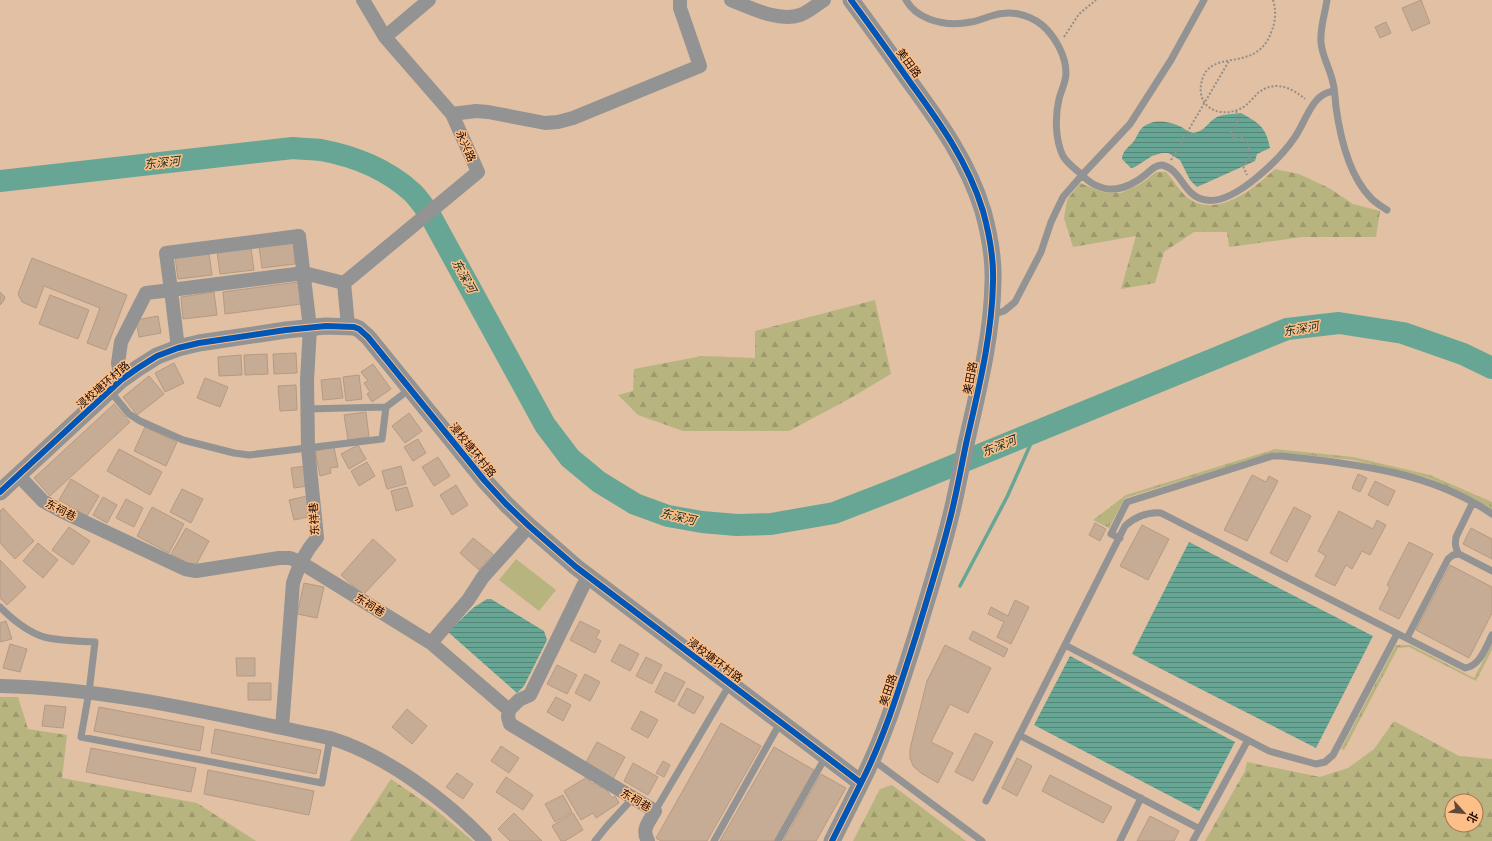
<svg xmlns="http://www.w3.org/2000/svg" width="1492" height="841" font-family="'Source Sans 3','Noto Sans SC',sans-serif">
	<defs>
		<pattern id="grass-tufts" width="24" height="20" patternUnits="userSpaceOnUse"><rect width="24" height="20" fill="#b7b480"/><path d="M3 7l-1-3M5 7V3M7 7l1-3M15 17l-1-3M17 17v-4M19 17l1-3" fill="none" stroke="#9d996d"/></pattern>
		<pattern id="forest-firs" width="22" height="20" patternUnits="userSpaceOnUse"><rect width="22" height="20" fill="#b7b480"/><path d="M5 1l3.5 6h-7zM16 11l3.5 6h-7z" fill="#9d996d"/></pattern>
		<pattern id="water-rules" width="6" height="5" patternUnits="userSpaceOnUse"><rect width="6" height="5" fill="#67a694"/><path d="M0 2.5h6" fill="none" stroke="#548576"/></pattern>
	</defs>
	<rect width="100%" height="100%" fill="#e2c0a3"/>
	<path fill="url(#grass-tufts)" d="M1275 449 1353 457 1430 475 1492 502V510L1473 498 1428 478 1353 460 1275 452 1125 498 1109 528 1093 520 1126 495Z
		M1492 644V650L1476 681 1409 647 1398 648 1344 750 1341 749 1396 645H1410L1474 678Z"/>
	<path fill="url(#forest-firs)" fill-rule="evenodd" d="M1275 169 1299 174 1329 188 1353 204 1380 211 1376 237H1303L1229 247 1227 232H1194L1164 252 1155 283 1121 289 1136 236 1073 247 1064 218 1067 200 1080 183 1102 192 1121 193 1141 184 1156 172H1166C1173 179 1180 192 1188 198 1217 219 1254 189 1275 169Z
		M875 300 891 374 849 399 789 431H683L638 415 618 395 633 391 634 369 702 356 755 358V331Z
		M0 697H18L28 729 67 735 62 778 197 803 256 841H0Z
		M1394 721 1459 756 1492 759V841H1205L1245 771 1247 762 1320 777 1348 768 1374 749ZM1452 801H1476V825H1452Z
		M391 779 436 810 473 841H350Z
		M892 785 966 841H853L880 789Z"/>
	<path fill="#b7b480" d="M516 559 556 590 539 611 499 580Z"/>
	<path fill="url(#water-rules)" d="M1241 113C1259 123 1266 127 1270 148L1257 154 1255 161 1197 187 1190 180 1180 160 1168 153H1162L1152 156 1135 167 1131 168 1122 159C1122 151 1129 147 1134 141 1137 137 1138 132 1142 128 1153 118 1170 121 1183 128 1187 131 1192 134 1197 132 1205 130 1209 121 1217 117 1223 114 1234 114 1241 113Z
		M1189 542 1373 636 1316 748 1132 654Z
		M487 599H491L544 631 547 640 524 686 517 693 448 632 473 608Z
		M1070 656 1235 742 1199 811 1034 725Z"/>
	<g fill="none" stroke-linecap="round" stroke-linejoin="round">
		<path stroke="#67a694" stroke-width="3.5" d="M960 586 1007 497 1036 432"/>
		<path stroke="#67a694" stroke-width="22" d="M0 181 293 148C302 149 312 149 321 150 354 156 388 170 413 193 419 199 425 208 430 215L545 425 570 458 599 482 635 504 668 516 702 522 737 525 771 524 834 513 896 489 1287 329 1339 323 1403 333 1463 354 1492 368"/>
	</g>
	<path fill="#c7ac95" stroke="#b59a83" d="M1421 0 1430 23 1412 31 1402 8Z
		M1386 22 1391 33 1380 38 1375 27Z
		M293 242 295 264 262 268 259 246Z
		M251 248 254 270 220 274 217 252Z
		M209 253 212 275 178 279 175 257Z
		M32 258 127 295 106 350 87 343 100 308 44 286 36 308 22 302 18 294Z
		M298 282 301 304 225 314 223 292Z
		M0 292 5 297 3 302 0 305Z
		M214 292 217 315 183 319 181 297Z
		M50 295 89 310 78 339 39 324Z
		M158 316 161 333 139 337 136 320Z
		M296 353 297 373 274 374 273 354Z
		M267 354 268 374 245 375 244 355Z
		M241 355 242 375 219 376 218 357Z
		M174 363 184 383 165 392 155 373Z
		M373 364 391 389 372 402 367 394 370 392 364 383 368 381 361 372Z
		M359 375 362 399 346 401 343 377Z
		M149 376 164 394 137 415 123 397Z
		M205 378 228 387 220 407 197 398Z
		M340 378 343 398 323 400 321 380Z
		M296 385 297 410 280 411 278 386Z
		M114 404 130 422 50 496 34 478Z
		M366 412 369 437 348 440 344 415Z
		M409 413 422 431 405 443 392 426Z
		M145 427 177 442 166 466 134 451Z
		M418 439 426 453 413 461 404 447Z
		M358 445 366 459 349 469 341 454Z
		M334 447 338 467 330 468 331 473 320 476 315 451Z
		M119 449 162 472 150 495 107 471Z
		M438 457 450 476 434 486 422 467Z
		M367 462 375 476 359 486 351 471Z
		M306 466 308 486 294 488 291 468Z
		M401 466 406 484 387 489 382 471Z
		M1358 474 1367 478 1360 492 1352 488Z
		M1252 475 1266 482 1269 476 1278 481 1247 541 1224 530Z
		M71 479 99 496 87 516 59 500Z
		M1375 481 1395 491 1388 506 1368 495Z
		M456 485 468 505 452 515 440 495Z
		M407 487 413 506 396 511 391 491Z
		M182 489 203 499 191 523 170 512Z
		M307 496 312 516 294 520 289 500Z
		M103 497 117 505 107 523 93 515Z
		M126 499 143 508 134 527 116 518Z
		M152 507 184 524 169 553 137 536Z
		M1294 507 1311 516 1287 562 1270 553Z
		M3 508 34 541 15 559 0 543V511Z
		M1339 511 1373 529 1377 520 1386 525 1370 555 1362 551 1352 569 1346 565 1335 586 1315 576 1326 556 1318 551Z
		M1095 523 1106 529 1100 541 1089 535Z
		M1142 525 1169 539 1148 580 1120 566Z
		M69 527 90 541 73 565 52 550Z
		M186 528 209 541 195 567 171 554Z
		M1471 528 1492 539V559L1463 544Z
		M473 538 493 554 479 570 460 553Z
		M373 539 396 560 363 595 341 575Z
		M1409 542 1433 554 1399 619 1379 609 1390 587 1387 585Z
		M38 543 58 560 43 578 23 561Z
		M0 560 26 587 7 605 0 598Z
		M1450 565 1492 587V613L1469 658 1416 630Z
		M304 583 324 587 317 618 297 614Z
		M1015 600 1029 607 1011 644 997 637 1004 622 988 614 991 607 1008 616Z
		M6 621 12 639 0 642V623Z
		M580 621 600 631 596 638 601 641 595 653 570 640Z
		M973 631 1008 649 1004 657 969 639Z
		M10 644 27 649 20 672 3 668Z
		M620 644 639 654 630 671 611 661Z
		M945 645 991 668 968 713 950 704 931 742 953 753 938 783 921 773 913 766 910 758V749L927 681Z
		M646 657 662 665 652 684 636 676Z
		M236 658H255V676H237Z
		M557 665 577 675 567 694 547 684Z
		M665 672 685 682 674 702 655 692Z
		M585 674 600 682 590 701 575 693Z
		M248 683H271V700H248Z
		M687 688 704 697 694 714 678 705Z
		M556 697 571 705 563 721 547 712Z
		M45 705 66 707 63 728 42 726Z
		M99 707 204 727 200 751 94 731Z
		M407 709 427 726 412 744 392 727Z
		M641 711 658 720 648 738 631 729Z
		M721 723 761 746 707 841H661L656 838Z
		M215 729 321 750 316 774 211 753Z
		M975 733 993 742 973 781 955 772Z
		M597 742 625 757 613 779 585 764Z
		M501 746 519 758 509 773 491 761Z
		M774 747 814 770 774 841H720Z
		M91 748 196 768 191 792 86 772Z
		M1017 758 1032 766 1017 796 1002 788Z
		M663 761 670 765 664 777 656 773Z
		M633 763 658 777 648 795 624 781Z
		M208 770 314 791 309 815 204 794Z
		M457 773 473 784 463 799 446 787Z
		M821 774 846 788 816 841H783Z
		M1050 775 1112 807 1103 823 1042 791Z
		M506 777 533 795 523 810 496 792Z
		M587 777 592 784 597 781 601 788 604 786 612 798 615 796 619 803 596 818 593 813 581 820 564 791Z
		M563 795 572 812 555 822 545 804Z
		M514 813 542 841H510L498 829Z
		M573 813 583 830 565 841H561L552 826Z
		M1150 816 1179 831 1174 841H1137Z"/>
	<g fill="none" stroke-linecap="round" stroke-linejoin="round">
		<path stroke="#928e8a" stroke-width="2" stroke-dasharray="2 2" stroke-linecap="butt" d="M1273 0C1276 9 1276 20 1272 30 1257 77 1207 44 1201 85 1200 90 1201 97 1204 102 1214 116 1233 114 1245 106 1250 102 1254 97 1258 93 1274 80 1291 87 1305 99
			M1064 37 1079 14 1096 0
			M1236 111 1239 120 1231 132 1233 138 1240 135 1249 146 1247 152 1251 160 1242 164 1247 175
			M1171 160 1229 61"/>
		<path stroke="#929392" stroke-width="7" d="M906 0C911 9 919 15 929 19 942 24 956 25 971 22 978 21 984 18 991 16 1008 10 1027 13 1042 25 1055 36 1066 56 1066 73 1066 82 1061 91 1059 99 1055 116 1055 140 1063 156 1067 163 1074 168 1080 173 1089 183 1101 190 1115 189 1125 188 1137 182 1145 175 1150 171 1155 165 1162 165 1182 169 1183 197 1206 200 1234 205 1280 159 1295 137 1306 121 1312 93 1334 91
			M1327 0C1325 14 1320 27 1321 42 1322 57 1330 68 1333 83 1335 90 1335 99 1336 107 1340 136 1349 175 1370 197 1374 202 1381 206 1387 210
			M992 315 1004 311 1015 302 1041 252 1051 222 1063 197 1082 175 1130 124 1171 60 1204 0
			M110 391 129 414 140 421 183 440 234 453 249 455 382 439 386 407
			M307 409 386 407 410 389
			M1473 502 1456 537C1455 544 1455 548 1459 554L1492 571
			M1120 538 1111 534 1127 502 1272 456H1281C1354 464 1430 471 1492 514
			M0 607C12 619 28 632 44 637 60 641 78 641 95 642L89 692 81 737 322 783 330 738
			M1407 638 1448 559 1453 555 1459 554
			M1065 645 1269 751 1316 764 1325 762 1333 755 1397 634
			M1019 735 1200 829
			M873 760 982 841
			M986 801 1125 526C1135 517 1147 512 1161 513L1465 668C1480 666 1486 647 1492 635
			M655 811 730 684
			M595 841 608 825 633 798
			M714 841 780 723
			M778 841 826 756
			M1120 841 1141 798
			M1193 841 1248 740"/>
		<path stroke="#929392" stroke-width="14" d="M731 0C751 8 778 22 800 15 809 12 816 5 824 0
			M385 37 429 0
			M452 114 476 111 488 112 545 123 558 122 573 118 700 66 680 8V0
			M344 283 478 172 452 114 385 37 363 0
			M178 348 171 290 304 273 344 283 348 326
			M121 380 118 363 121 342 146 293 171 290 166 253 299 236 310 328 307 380 308 448 317 538C305 552 299 565 293 583L282 728
			M18 475 43 501 61 511 185 569 196 571 279 558H290L300 562 431 643 509 710 508 717 510 724 655 811C649 822 641 829 648 841
			M431 643 468 600 483 577 529 526
			M0 686C110 688 222 716 330 738 384 754 446 800 485 841
			M509 710 519 700 530 695 588 576"/>
		<path stroke="#929392" stroke-width="17" d="M851 0C871 27 891 55 910 82 940 123 968 162 983 211 989 233 994 258 993 282 992 337 978 391 966 444 961 468 957 491 951 515 941 556 928 596 916 636 900 686 885 736 861 783
			M0 492 121 380 138 368 157 356 178 348 199 343 286 330 326 326 354 327 359 329 368 337 484 480 506 504 529 526 576 567 861 783 832 841"/>
		<g stroke="#fdbf88" stroke-width="8">
			<path id="cycleway" d="M851 0C871 27 891 55 910 82 940 123 968 162 983 211 989 233 994 258 993 282 992 337 978 391 966 444 961 468 957 491 951 515 941 556 928 596 916 636 900 686 885 736 861 783
				M0 492 121 380 138 368 157 356 178 348 199 343 286 330 326 326 354 327 359 329 368 337 484 480 506 504 529 526 576 567 861 783 832 841"/>
		</g>
		<use href="#cycleway" stroke="#0057b8" stroke-width="6"/>
	</g>
	<g text-anchor="middle" stroke-width="3" stroke-linejoin="round" paint-order="stroke">
		<g font-size="11" fill="#1d0800" stroke="#fdbf88">
			<text transform="translate(909 63) rotate(54)" y="4">美田路</text>
			<text transform="translate(466 146) rotate(66)" y="4">永兴路</text>
			<text transform="translate(970 378) rotate(-79)" y="4">美田路</text>
			<text transform="translate(103 385) rotate(-41)" y="4">浸校塘环村路</text>
			<text transform="translate(473 450) rotate(51)" y="4">浸校塘环村路</text>
			<text transform="translate(61 510) rotate(27)" y="4">东祠巷</text>
			<text transform="translate(314 519) rotate(-93)" y="4">东祥巷</text>
			<text transform="translate(370 605) rotate(32)" y="4">东祠巷</text>
			<text transform="translate(715 660) rotate(37)" y="4">浸校塘环村路</text>
			<text transform="translate(888 690) rotate(-71)" y="4">美田路</text>
			<text transform="translate(636 800) rotate(31)" y="4">东祠巷</text>
		</g>
		<g font-size="12" font-style="italic" fill="#13322e" stroke="#fdbf88">
			<text transform="translate(162 163) rotate(-6)" y="4">东深河</text>
			<text transform="translate(464 276) rotate(61)" y="4">东深河</text>
			<text transform="translate(1301 329) rotate(-10)" y="4">东深河</text>
			<text transform="translate(999 446) rotate(-22)" y="4">东深河</text>
			<text transform="translate(678 517) rotate(13)" y="4">东深河</text>
		</g>
	</g>
	<g transform="translate(1464 813) rotate(117)"><circle r="19" fill="#fdbf88" stroke="#a37652"/>
	<path d="M0-3L7 15L0 10L-7 15Z" fill="#624839"/>
	<text y="-6" font-size="11" font-weight="bold" text-anchor="middle" fill="#1d0800">北</text>
	</g>
</svg>
